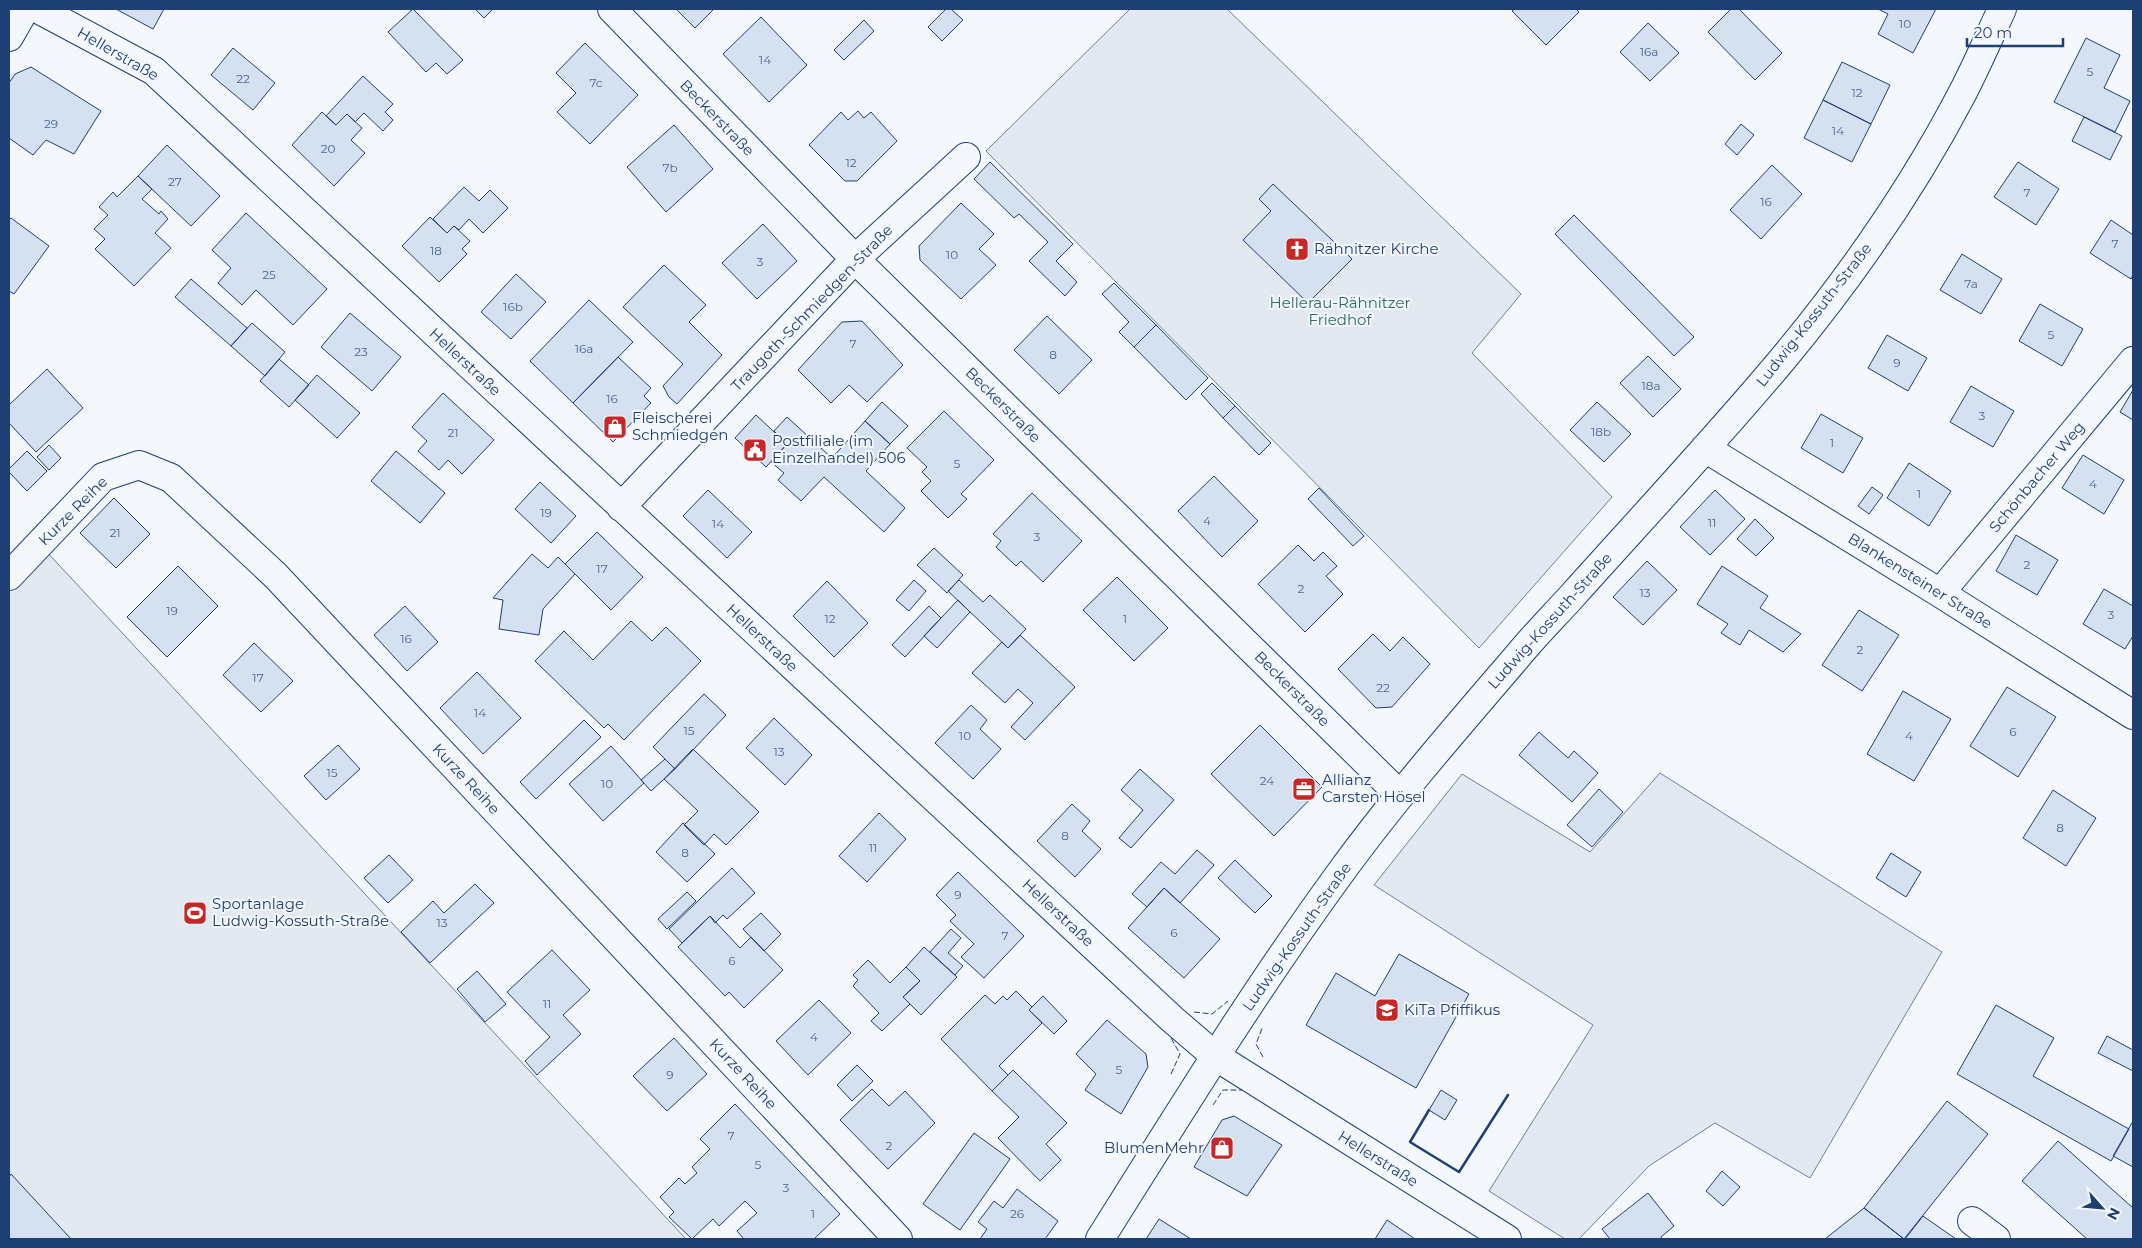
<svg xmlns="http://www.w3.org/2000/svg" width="2142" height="1248" font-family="Montserrat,sans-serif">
	<rect width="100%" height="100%" fill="#f4f7fb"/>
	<path fill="#e3e9f0" stroke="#687fa3" d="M1130 9H1227L1521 294 1472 353 1612 497 1479 648 986 151Z
		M45 550 686 1239H9V586Z
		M1660 773 1942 952 1810 1178 1715 1123 1649 1166 1579 1239H1565L1489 1191 1593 1025 1374 885 1462 774 1590 852Z"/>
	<path fill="#d5e0f0" stroke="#1d3f73" d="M116 9H164L153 29Z
		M413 9 463 60 447 74 436 63 426 72 388 32Z
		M475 9H493L484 18Z
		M676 9H714L695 28Z
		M946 9H951L963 20 942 41 928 27Z
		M1515 9H1576L1579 12 1546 45 1512 11Z
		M1731 9H1739L1782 53 1755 80 1708 32Z
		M1878 9H1936L1913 53 1878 34 1888 14Z
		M761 17 807 65 769 102 723 54Z
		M864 20 874 31 844 60 834 50Z
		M1648 23 1679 53 1650 81 1620 52Z
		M2086 38 2120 55 2104 88 2130 101 2115 132 2054 102Z
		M585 43 638 95 590 144 557 112 576 93 556 73Z
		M233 48 275 83 253 110 211 75Z
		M1842 62 1890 85 1871 124 1823 100Z
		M31 67 101 111 74 154 46 140 33 155 9 138V83L15 74Z
		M363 76 393 104 385 112 393 120 383 131 364 113 355 122 347 114 336 125 326 116Z
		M1823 100 1871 124 1852 162 1804 138Z
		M858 111 864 118 871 112 897 141 857 181H845L809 145 841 112 848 120Z
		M322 112 336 125 347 114 362 128 351 140 365 153 334 186 292 145Z
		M2084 117 2122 136 2110 160 2072 141Z
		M1741 124 1754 135 1737 155 1725 144Z
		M674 125 713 169 666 212 627 167Z
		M167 145 220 196 191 226 138 176Z
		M990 162 1073 244 1056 261 1077 282 1065 296 1029 261 1048 242 1019 214 1014 218 974 179Z
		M2018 162 2059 189 2036 225 1994 197Z
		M1772 165 1802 194 1761 239 1730 210Z
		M138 176 152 189 142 199 159 214 161 211 168 219 155 233 171 248 134 286 95 249 105 239 94 229 108 215 99 207 113 192 117 197Z
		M1273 184 1352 259 1308 303 1243 240 1271 211 1259 199Z
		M464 187 479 201 490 190 508 208 483 233 469 219 459 230 454 226 447 233 433 219Z
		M961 203 994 234 979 249 996 265 961 299 920 260 919 246Z
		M246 213 327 289 293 325 256 290 242 305 218 283 231 268 212 250Z
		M1574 215 1694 337 1674 356 1555 234Z
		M430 217 447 233 454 226 470 241 462 249 467 254 439 282 402 246Z
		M11 218 49 246 14 294 9 291V220Z
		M2111 220 2133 235V275L2131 279 2090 253Z
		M763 224 797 261 757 299 722 263Z
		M1962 254 2002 279 1981 314 1940 290Z
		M664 265 706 305 689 322 722 355 677 404 669 397 663 386 683 364 623 307Z
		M516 274 546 302 511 339 481 312Z
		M191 279 247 328 231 346 175 297Z
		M1114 283 1156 325 1134 347 1119 332 1129 322 1102 294Z
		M589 300 633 342 573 403 530 361Z
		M2040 304 2083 329 2062 366 2019 341Z
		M350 313 401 357 372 391 321 347Z
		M1047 316 1092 360 1059 394 1014 350Z
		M862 321 903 365 867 402 849 385 831 403 798 370 842 322Z
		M252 323 285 352 265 376 231 346Z
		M1156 325 1208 378 1186 400 1134 347Z
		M1887 335 1927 358 1908 391 1868 368Z
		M1648 356 1681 389 1653 417 1620 383Z
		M618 357 651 388 644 396 651 403 613 442 573 403Z
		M279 359 309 385 289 407 260 381Z
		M47 369 83 408 36 452 9 423V405Z
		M317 375 360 413 337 438 295 400Z
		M1212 383 1235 406 1223 418 1201 394Z
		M1971 386 2014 411 1993 447 1950 422Z
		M2133 390V420L2120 412Z
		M443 393 494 440 462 474 448 460 439 470 418 451 427 441 412 427Z
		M882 402 908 426 890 444 865 421Z
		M1597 402 1631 434 1604 462 1570 430Z
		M1235 406 1271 443 1259 455 1223 418Z
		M944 411 994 460 961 494 967 499 948 518 921 491 931 481 922 472 927 467 907 448Z
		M1821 414 1863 438 1843 473 1801 448Z
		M756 415 787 444 766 467 735 438Z
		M787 417 832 458 865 421 890 444 866 471 905 508 884 532 824 477 801 501 778 480 784 473 771 462 787 444 774 431Z
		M49 445 61 458 49 470 37 457Z
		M27 451 47 471 27 491 9 472V469Z
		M396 451 445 493 420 523 371 481Z
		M2083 455 2124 480 2104 514 2062 488Z
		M1909 463 1951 491 1929 526 1887 498Z
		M1214 476 1258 521 1222 557 1178 511Z
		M540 482 576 516 551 543 515 509Z
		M1872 487 1883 495 1869 514 1858 506Z
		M1319 488 1364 536 1353 546 1308 499Z
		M708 490 752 532 727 558 683 516Z
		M1715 490 1745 519 1710 555 1680 527Z
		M1032 493 1082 541 1043 582 1021 561 1016 566 996 547 1001 541 993 534Z
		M114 498 150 534 116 568 80 533Z
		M1755 519 1774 538 1756 556 1737 539Z
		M597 532 643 577 611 610 565 564Z
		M2016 535 2058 560 2037 595 1996 571Z
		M1298 545 1314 561 1323 552 1337 566 1326 576 1343 594 1305 632 1258 584Z
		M934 548 963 575 947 593 917 565Z
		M532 554 548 568 558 557 575 574 543 609 539 635 499 629 503 600 493 598Z
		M1647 561 1677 590 1643 625 1613 597Z
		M178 566 218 606 167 657 127 617Z
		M1722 566 1768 596 1760 608 1801 634 1783 652 1749 630 1740 645 1721 633 1728 624 1697 604Z
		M1117 577 1168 628 1134 661 1083 610Z
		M914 580 926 591 909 611 896 600Z
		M959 580 983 602 990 595 1026 629 1008 648 948 591Z
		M827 581 868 623 834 657 793 616Z
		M2104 589 2133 606V636L2125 649 2083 624Z
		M958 600 970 612 937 648 924 636Z
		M405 606 438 642 407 671 374 635Z
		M929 606 941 618 905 657 892 645Z
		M1859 610 1899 635 1862 691 1822 665Z
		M631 621 652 641 666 627 701 661 624 740 608 724 604 728 535 661 564 631 593 660Z
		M1373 634 1390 651 1403 637 1430 664 1392 707 1376 708 1338 669Z
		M1020 635 1075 687 1025 740 1011 727 1033 703 1018 689 1005 703 972 673 1002 642 1008 648Z
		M254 643 293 681 261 712 223 675Z
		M477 672 521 718 483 754 440 708Z
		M2007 687 2056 717 2018 777 1970 746Z
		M1903 691 1951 719 1914 781 1867 754Z
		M704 694 726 715 675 769 653 747Z
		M971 705 987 720 980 729 1001 749 973 779 935 743Z
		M774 718 812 755 785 785 746 748Z
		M584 720 601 737 536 799 520 782Z
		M1260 725 1322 787 1274 836 1211 774Z
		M1539 732 1568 758 1574 751 1598 773 1572 802 1519 755Z
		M338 745 360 769 326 800 304 776Z
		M611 746 644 783 603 821 569 784Z
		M693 749 759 812 726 845 714 834 704 845 684 825 698 811 664 779Z
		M665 759 675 769 651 791 641 780Z
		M1140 769 1174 800 1131 848 1119 838 1143 810 1121 790Z
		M1599 789 1623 812 1592 847 1567 825Z
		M2053 790 2096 818 2066 866 2023 838Z
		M1072 804 1090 821 1082 831 1101 849 1075 877 1037 841Z
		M879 813 906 839 867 882 839 856Z
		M683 823 715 854 687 882 656 852Z
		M1197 850 1214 865 1180 903 1164 888 1147 907 1132 894 1161 862 1175 874Z
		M1891 853 1921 872 1906 897 1876 878Z
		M389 855 413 880 388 903 364 878Z
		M1235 860 1272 896 1255 913 1218 878Z
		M732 868 755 893 727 919 723 915 715 923 710 916 682 943 669 929Z
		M958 872 1024 936 984 978 961 957 974 944 950 921 956 915 936 895Z
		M475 884 494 903 430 963 401 932 433 901 444 913Z
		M1164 888 1220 939 1184 978 1128 928Z
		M687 892 696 901 667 929 658 919Z
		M761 913 781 934 764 951 743 929Z
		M710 916 740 948 751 937 783 970 744 1008 729 992 725 996 678 947Z
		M951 929 961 938 948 953 963 966 955 975 930 952Z
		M924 947 957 977 921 1015 903 997 920 981 906 967Z
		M552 950 590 990 563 1015 581 1034 537 1075 525 1061 550 1037 507 992Z
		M1399 954 1469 994 1416 1088 1306 1025 1336 973 1375 996Z
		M868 960 890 983 906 967 920 981 903 997 910 1004 882 1031 871 1021 879 1013 853 986 858 980 853 975Z
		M477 971 506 1004 485 1022 457 989Z
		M1016 991 1032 1007 1029 1010 1042 1023 999 1066 1008 1075 992 1091 941 1039 985 995 995 1004 1003 996 1007 1000Z
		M1043 996 1067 1021 1054 1034 1029 1010Z
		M819 1000 851 1033 808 1075 776 1041Z
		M1996 1005 2054 1038 2033 1076 2129 1129 2111 1161 1957 1074Z
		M1107 1020 1146 1054 1148 1067 1121 1114 1085 1090 1096 1074 1076 1054Z
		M2107 1036 2133 1050V1071L2098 1053Z
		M674 1038 707 1074 667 1111 633 1076Z
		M857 1065 873 1081 852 1101 837 1085Z
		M1013 1070 1067 1123 1046 1144 1061 1160 1040 1181 998 1138 1019 1117 992 1091Z
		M872 1089 889 1106 905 1091 935 1123 888 1169 840 1120Z
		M1441 1090 1457 1100 1445 1120 1429 1110Z
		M1947 1101 1988 1134 1904 1239 1864 1208Z
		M735 1104 840 1214 814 1239H744L737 1231 757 1213 745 1201 719 1226 713 1219 692 1239 669 1217 674 1212 660 1197 679 1178 685 1184 697 1173 692 1167 710 1149 700 1139Z
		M1234 1116 1282 1145 1247 1196 1194 1167 1222 1120Z
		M2133 1121V1167L2113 1156Z
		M974 1133 1010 1159 960 1230 923 1204Z
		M2058 1141 2133 1208V1239H2087L2022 1181Z
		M1722 1171 1740 1187 1723 1206 1706 1191Z
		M11 1174 71 1239H9V1177Z
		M1017 1189 1058 1221 1045 1239H980L987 1229 978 1222 994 1201 1003 1208Z
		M1648 1193 1674 1226 1661 1237 1662 1239H1610L1602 1229Z
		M1864 1208 1904 1239H1825Z
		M1923 1216 1956 1239H1905Z
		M1159 1219 1191 1239H1146Z
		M1387 1220 1415 1239H1375Z"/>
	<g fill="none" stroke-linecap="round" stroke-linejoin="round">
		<g stroke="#1d3f73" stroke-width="30">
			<path id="minor" d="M38 9 154 71 1172 1019 1215 1056 1507 1239
				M612 9 855 259 1400 795
				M9 37 25 9
				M1705 448 1940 593 2133 715
				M621 507 855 259 966 157
				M9 576 103 477 139 465 171 478 276 576 898 1239
				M1940 593 2133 361
				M1972 1221 1996 1239
				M1100 1239C1178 1115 1254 991 1341 872 1395 798 1456 728 1516 658 1534 636 1554 616 1573 595 1643 517 1715 440 1782 360 1851 277 1913 188 1963 92 1977 65 1989 37 2002 9"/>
		</g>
		<use href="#minor" stroke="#f4f7fb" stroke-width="28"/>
		<path stroke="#1d3f73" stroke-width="1" stroke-dasharray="6 2.5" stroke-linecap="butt" d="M1194 1012 1212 1014 1228 1001
			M1263 1057 1256 1044 1263 1026
			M1171 1074 1180 1054 1171 1038
			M1213 1105 1223 1090H1242"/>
		<path stroke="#1d3f73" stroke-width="2.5" d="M1429 1110 1410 1142 1459 1172 1508 1095"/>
	</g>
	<defs>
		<g id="church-square" transform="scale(1.25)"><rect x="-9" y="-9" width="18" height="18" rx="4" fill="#c62828" stroke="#f4f7fb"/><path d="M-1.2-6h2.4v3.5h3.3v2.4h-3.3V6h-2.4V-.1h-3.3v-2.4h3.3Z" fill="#fff"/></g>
		<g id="shop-square" transform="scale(1.25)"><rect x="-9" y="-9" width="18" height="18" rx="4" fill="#c62828" stroke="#f4f7fb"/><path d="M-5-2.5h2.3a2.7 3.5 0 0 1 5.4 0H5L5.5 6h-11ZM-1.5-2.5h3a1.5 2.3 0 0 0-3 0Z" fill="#fff"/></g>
		<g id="civic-square" transform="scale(1.25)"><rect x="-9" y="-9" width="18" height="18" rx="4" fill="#c62828" stroke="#f4f7fb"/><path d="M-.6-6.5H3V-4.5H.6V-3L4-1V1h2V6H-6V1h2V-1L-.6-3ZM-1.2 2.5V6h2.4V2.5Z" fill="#fff"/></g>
		<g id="office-square" transform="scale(1.25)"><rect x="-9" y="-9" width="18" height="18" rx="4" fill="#c62828" stroke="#f4f7fb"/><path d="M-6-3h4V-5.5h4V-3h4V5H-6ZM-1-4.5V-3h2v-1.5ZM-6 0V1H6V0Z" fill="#fff"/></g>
		<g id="stadium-square" transform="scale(1.25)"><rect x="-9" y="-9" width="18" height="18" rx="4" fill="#c62828" stroke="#f4f7fb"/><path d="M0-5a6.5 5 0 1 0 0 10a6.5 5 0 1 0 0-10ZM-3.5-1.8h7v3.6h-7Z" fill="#fff"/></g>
		<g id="school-square" transform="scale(1.25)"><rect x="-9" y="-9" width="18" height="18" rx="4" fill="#c62828" stroke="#f4f7fb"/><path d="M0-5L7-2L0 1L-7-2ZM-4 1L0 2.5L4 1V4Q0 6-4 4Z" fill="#fff"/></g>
	</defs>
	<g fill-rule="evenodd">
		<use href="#church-square" x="1297" y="249"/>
		<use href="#shop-square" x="615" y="427"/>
		<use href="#civic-square" x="755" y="450"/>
		<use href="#office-square" x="1304" y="789"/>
		<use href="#stadium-square" x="195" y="913"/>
		<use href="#school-square" x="1387" y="1010"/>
		<use href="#shop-square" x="1222" y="1148"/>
	</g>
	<g text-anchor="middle" stroke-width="4" stroke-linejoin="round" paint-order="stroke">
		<g font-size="12" fill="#4b6792">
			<text x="1905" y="28">10</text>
			<text x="1649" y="56">16a</text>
			<text x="765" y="64">14</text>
			<text x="2090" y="76">5</text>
			<text x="243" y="83">22</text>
			<text x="596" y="87">7c</text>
			<text x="1857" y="97">12</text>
			<text x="51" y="128">29</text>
			<text x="1838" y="135">14</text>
			<text x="328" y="153">20</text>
			<text x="851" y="167">12</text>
			<text x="670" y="172">7b</text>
			<text x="175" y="186">27</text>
			<text x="2027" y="197">7</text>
			<text x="1766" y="206">16</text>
			<text x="2115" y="248">7</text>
			<text x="436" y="255">18</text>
			<text x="952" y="259">10</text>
			<text x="760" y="266">3</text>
			<text x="269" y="279">25</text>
			<text x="1971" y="288">7a</text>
			<text x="513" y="311">16b</text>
			<text x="2051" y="339">5</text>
			<text x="853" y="348">7</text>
			<text x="584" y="353">16a</text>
			<text x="361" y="356">23</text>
			<text x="1053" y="359">8</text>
			<text x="1897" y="367">9</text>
			<text x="1651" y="390">18a</text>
			<text x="612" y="403">16</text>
			<text x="1982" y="420">3</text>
			<text x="1601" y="436">18b</text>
			<text x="453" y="437">21</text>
			<text x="1832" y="447">1</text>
			<text x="957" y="468">5</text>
			<text x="2093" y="488">4</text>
			<text x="1919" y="498">1</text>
			<text x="546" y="517">19</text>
			<text x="1207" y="525">4</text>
			<text x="1712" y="527">11</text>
			<text x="718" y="528">14</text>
			<text x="115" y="537">21</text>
			<text x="1037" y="541">3</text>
			<text x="2027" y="569">2</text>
			<text x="602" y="573">17</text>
			<text x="1301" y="593">2</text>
			<text x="1645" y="597">13</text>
			<text x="172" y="615">19</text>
			<text x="2111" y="619">3</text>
			<text x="830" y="623">12</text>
			<text x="1125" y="623">1</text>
			<text x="406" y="643">16</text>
			<text x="1860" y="654">2</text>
			<text x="258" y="682">17</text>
			<text x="1383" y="692">22</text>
			<text x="480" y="717">14</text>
			<text x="689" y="735">15</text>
			<text x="2013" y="736">6</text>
			<text x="965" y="740">10</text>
			<text x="1909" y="740">4</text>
			<text x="779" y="756">13</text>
			<text x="332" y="777">15</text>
			<text x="1267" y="785">24</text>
			<text x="607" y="788">10</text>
			<text x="2060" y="832">8</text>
			<text x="1065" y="840">8</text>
			<text x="873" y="852">11</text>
			<text x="685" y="857">8</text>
			<text x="958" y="899">9</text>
			<text x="442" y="927">13</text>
			<text x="1174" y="937">6</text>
			<text x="1005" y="940">7</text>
			<text x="732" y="965">6</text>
			<text x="547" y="1008">11</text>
			<text x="814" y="1041">4</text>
			<text x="1119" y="1074">5</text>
			<text x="670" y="1079">9</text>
			<text x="731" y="1140">7</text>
			<text x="889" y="1150">2</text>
			<text x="758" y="1169">5</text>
			<text x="786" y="1192">3</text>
			<text x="813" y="1218">1</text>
			<text x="1017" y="1218">26</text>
		</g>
		<g font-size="15" fill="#1d3f73" stroke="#f4f7fb">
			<text transform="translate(118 54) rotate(30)" y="5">Hellerstraße</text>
			<text transform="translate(717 118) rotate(46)" y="5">Beckerstraße</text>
			<text transform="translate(812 308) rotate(-46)" y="5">Traugoth-Schmiedgen-Straße</text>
			<text transform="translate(1814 315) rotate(-52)" y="5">Ludwig-Kossuth-Straße</text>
			<text transform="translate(465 362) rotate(43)" y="5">Hellerstraße</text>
			<text transform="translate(1003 405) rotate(45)" y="5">Beckerstraße</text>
			<text transform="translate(2037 477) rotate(-50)" y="5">Schönbacher Weg</text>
			<text transform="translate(73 511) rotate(-45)" y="5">Kurze Reihe</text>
			<text transform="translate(1920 581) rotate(32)" y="5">Blankensteiner Straße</text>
			<text transform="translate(1550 621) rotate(-48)" y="5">Ludwig-Kossuth-Straße</text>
			<text transform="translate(762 638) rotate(43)" y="5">Hellerstraße</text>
			<text transform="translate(1292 689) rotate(45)" y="5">Beckerstraße</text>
			<text transform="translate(466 779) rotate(47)" y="5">Kurze Reihe</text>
			<text transform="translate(1058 913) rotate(43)" y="5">Hellerstraße</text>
			<text transform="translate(1297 937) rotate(-55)" y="5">Ludwig-Kossuth-Straße</text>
			<text transform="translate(743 1074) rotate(47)" y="5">Kurze Reihe</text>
			<text transform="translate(1378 1159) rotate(32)" y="5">Hellerstraße</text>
		</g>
		<g font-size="15" fill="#1d3f73" stroke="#f4f7fb" text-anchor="start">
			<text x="1314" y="254">Rähnitzer Kirche</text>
			<text x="632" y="423">Fleischerei<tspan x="632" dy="17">Schmiedgen</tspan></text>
			<text x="772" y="446">Postfiliale (im<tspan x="772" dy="17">Einzelhandel) 506</tspan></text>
			<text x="1322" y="785">Allianz<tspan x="1322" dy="17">Carsten Hösel</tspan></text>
			<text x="212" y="909">Sportanlage<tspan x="212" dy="17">Ludwig-Kossuth-Straße</tspan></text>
			<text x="1404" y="1015">KiTa Pfiffikus</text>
			<text x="1204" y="1153" text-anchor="end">BlumenMehr</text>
		</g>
		<g font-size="15" fill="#2c6c60" stroke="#f4f7fb">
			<text x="1340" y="308">Hellerau-Rähnitzer<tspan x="1340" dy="17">Friedhof</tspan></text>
		</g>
	</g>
	<rect width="2142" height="1248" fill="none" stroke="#1d3f73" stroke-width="20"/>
	<g transform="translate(2102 1208) rotate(117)" stroke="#f4f7fb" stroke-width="4" paint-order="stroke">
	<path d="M0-4L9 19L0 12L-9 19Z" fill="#1d3f73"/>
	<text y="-8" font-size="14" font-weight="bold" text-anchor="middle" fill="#1d3f73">N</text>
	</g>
	<path d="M1967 38v8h96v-8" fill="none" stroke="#1d3f73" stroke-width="2.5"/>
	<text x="1974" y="38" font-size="15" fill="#1d3f73" stroke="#f4f7fb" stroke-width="4" paint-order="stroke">20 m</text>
</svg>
